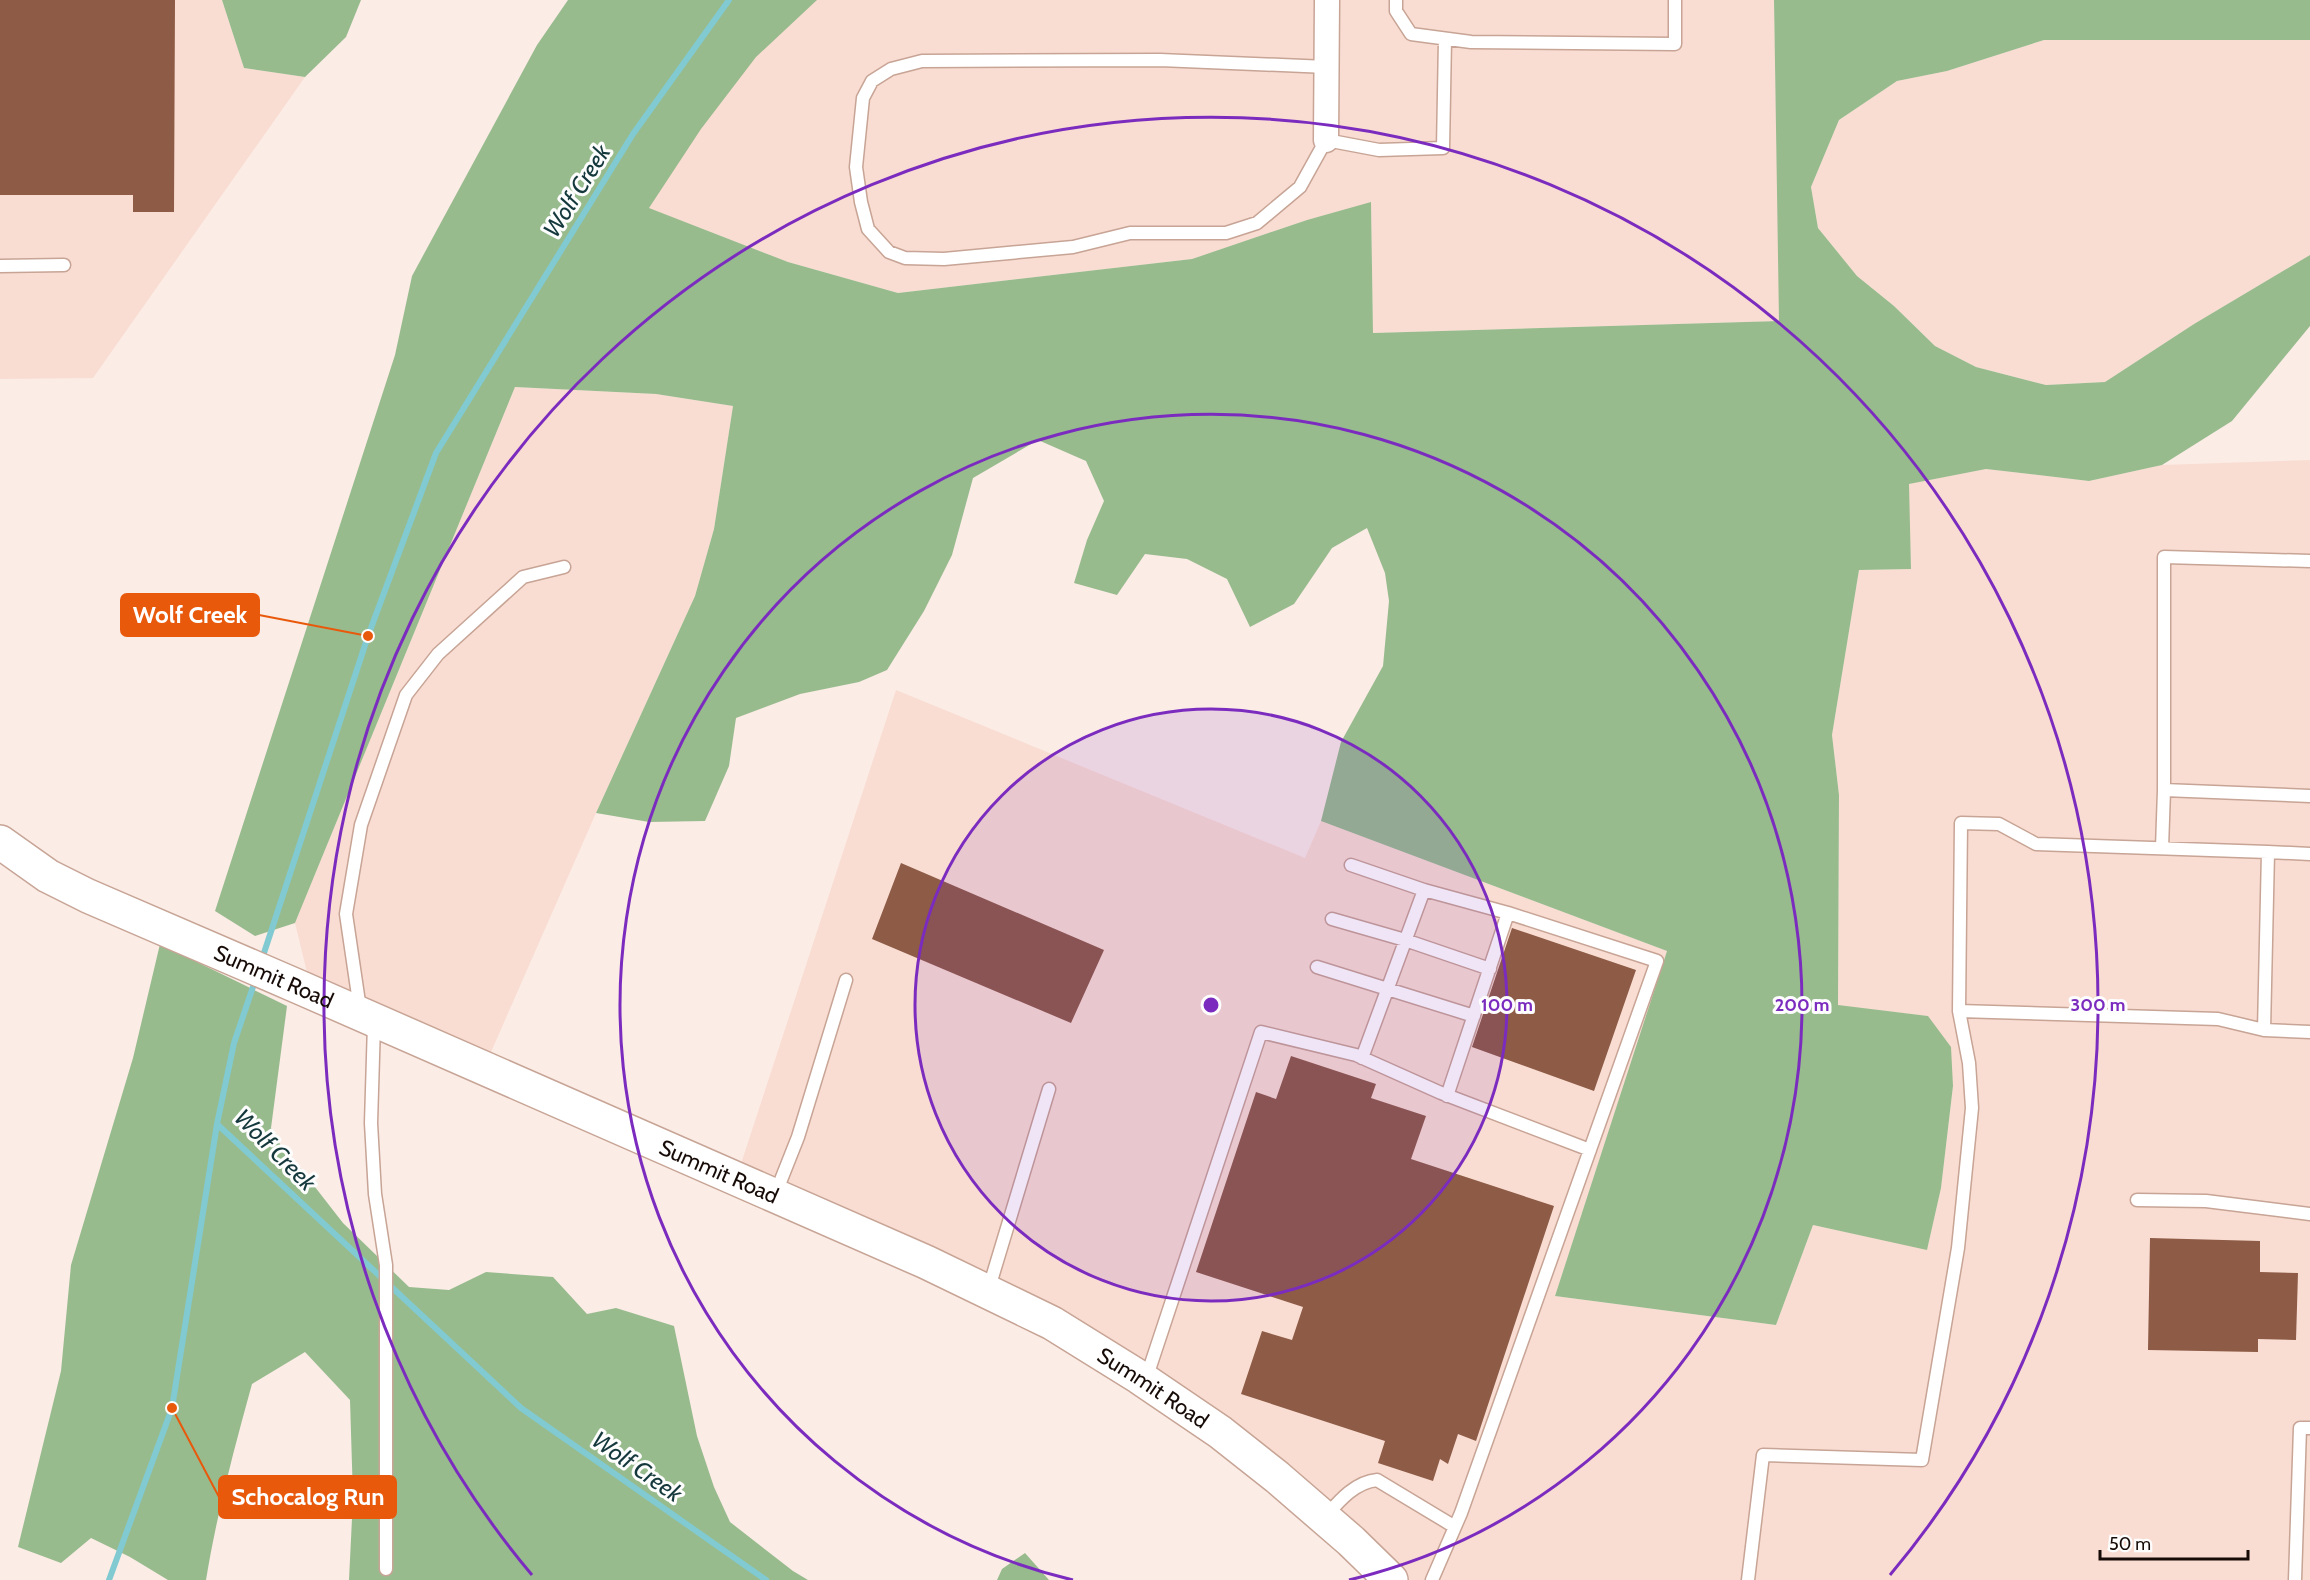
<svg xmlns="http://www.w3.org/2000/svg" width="2310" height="1580" font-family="Cabin,sans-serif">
	<rect width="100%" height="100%" fill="#fbece6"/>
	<path fill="#f9ddd2" d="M0 0H222L244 68 305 77 93 378 0 379Z
		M729 0H1774L1780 321 1373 333 1371 203 1307 220 1192 259 898 293 788 262 648 208Z
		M2044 40H2310V255L2194 324 2105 382 2046 385 1976 367 1935 346 1894 306 1857 276 1818 228 1811 187 1839 120 1897 81 1947 71Z
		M515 387 656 394 733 406 714 529 695 596 596 813 484 1068 312 993 295 923Z
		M2310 460V1580H1391L1139 1377 736 1179 896 690 1305 858 1321 821 1667 951 1555 1296 1776 1325 1813 1225 1927 1249 1941 1188 1953 1086 1928 1016 1838 1006 1839 795 1832 735 1859 570 1911 569 1908 484 1986 469 2089 481 2162 465Z"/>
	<path fill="#98bb8e" d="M222 0H361L346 37 305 77 244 68Z
		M568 0H817L756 57 701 129 649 208 788 262 898 293 1192 259 1307 220 1371 202 1373 333 1779 321 1774 0H2310V40H2044L1947 71 1897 81 1839 120 1811 187 1818 228 1857 276 1894 306 1935 346 1976 367 2046 385 2105 382 2194 324 2310 255V326L2232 421 2162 465 2089 481 1986 469 1909 484 1911 569 1859 570 1832 735 1839 795 1838 1005 1928 1016 1951 1047 1953 1086 1941 1188 1927 1250 1813 1225 1776 1325 1555 1296 1667 951 1321 821 1341 742 1383 666 1389 601 1385 573 1367 528 1332 548 1294 604 1250 627 1227 579 1187 559 1145 554 1117 595 1074 583 1087 540 1104 501 1086 461 1038 440 973 478 952 555 924 611 887 670 859 682 800 694 736 718 729 766 705 821 649 822 596 813 695 596 714 529 733 406 656 394 515 387 295 923 255 936 215 911 395 355 412 276 537 45Z
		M160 944 287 1006 271 1128 281 1146 301 1169 343 1223 409 1287 449 1290 486 1272 553 1277 587 1314 616 1308 674 1326 697 1436 714 1487 730 1522 793 1571 808 1580H349L353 1498 350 1400 305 1352 252 1384C234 1449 217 1513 206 1580H168L130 1557 91 1538 61 1563 18 1547 61 1371 71 1265 133 1058Z
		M1025 1553 1049 1580H997L1002 1569Z"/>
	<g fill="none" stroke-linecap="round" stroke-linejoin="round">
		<path stroke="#81cad1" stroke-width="6" d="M262 959 368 636 436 453 633 134 729 0
			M256 978 234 1043 217 1124 521 1408 766 1580
			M109 1580 172 1408 217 1124"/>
	</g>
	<path fill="#8d5b46" d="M0 0H175L174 212H133V195H0Z
		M901 863 1104 950 1071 1023 872 939Z
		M1512 928 1636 970 1594 1091 1472 1047Z
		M1291 1056 1376 1084 1371 1098 1426 1116 1411 1159 1554 1206 1476 1441 1458 1434 1448 1464 1440 1459 1433 1481 1378 1463 1385 1441 1241 1394 1262 1331 1292 1340 1303 1307 1196 1272 1256 1092 1276 1099Z
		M2150 1238 2260 1241V1272L2298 1273 2296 1340 2258 1339V1352L2148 1350Z"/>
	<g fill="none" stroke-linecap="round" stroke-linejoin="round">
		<g stroke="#c7a495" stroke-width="15">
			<path id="lane" d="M1396 0V11L1411 34 1471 42 1675 44V0
				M1327 67 1160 60 922 61 891 69 872 81 863 98 856 167 861 202 868 229 889 252 905 258 944 259 1073 247 1130 233H1226L1257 223 1300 187 1326 140 1379 150 1443 148 1445 39
				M0 266 64 265
				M2164 790 2310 796
				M2162 848 2164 790V557L2310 561
				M2310 854 2268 852 2264 1030 2310 1032
				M1351 865 1424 890 1508 913 1657 961 1461 1513 1432 1580
				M1332 919 1405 940 1490 969
				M1317 967 1474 1016
				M360 1009 346 914 361 825 406 695 438 654 523 577 564 567
				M374 1024 371 1123 375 1194 386 1265V1569
				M2264 1030 2218 1019 1959 1011 1961 823 1999 824 2036 844 2268 852
				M1362 1058 1424 890
				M1447 1096 1508 913
				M775 1195 798 1137 846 980
				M2137 1200 2206 1201 2310 1214
				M988 1291 1049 1089
				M1146 1379 1261 1032 1356 1055 1441 1093 1590 1150
				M1325 1517C1339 1501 1355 1482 1377 1480L1455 1527
				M1748 1580 1763 1455 1922 1460 1958 1248 1972 1108 1969 1063 1959 1011
				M2295 1580 2300 1428H2310"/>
		</g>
		<g stroke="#c7a495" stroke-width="27">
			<path id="street" d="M1326 140 1327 0"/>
		</g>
		<g stroke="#c7a495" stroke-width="36">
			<g id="secondary">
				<path id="s1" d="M0 842 48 876 88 896 299 987 926 1262 1052 1323 1139 1377 1220 1432 1277 1477 1351 1541 1391 1580"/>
			</g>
		</g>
		<use href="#lane" stroke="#fff" stroke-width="12"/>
		<use href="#street" stroke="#fff" stroke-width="24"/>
		<use href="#secondary" stroke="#fff" stroke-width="33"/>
	</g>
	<circle cx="1211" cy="1005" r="296" fill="#7b2cbf" fill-opacity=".12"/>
	<g fill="none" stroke="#7b2cbf" stroke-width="3">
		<circle cx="1211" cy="1005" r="296"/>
		<path d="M1073 1580A591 591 0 1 1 1349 1580"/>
		<path d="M532 1575A887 887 0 1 1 1890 1575"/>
	</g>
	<g text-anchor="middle" stroke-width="6" stroke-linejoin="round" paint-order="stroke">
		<g font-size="22" fill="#170b07" stroke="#fdfdfd">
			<text dy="8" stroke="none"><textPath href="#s1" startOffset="306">Summit Road</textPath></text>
			<text dy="8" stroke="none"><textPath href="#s1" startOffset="792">Summit Road</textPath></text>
			<text dy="8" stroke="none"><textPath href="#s1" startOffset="1278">Summit Road</textPath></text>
		</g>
		<g font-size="24" font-style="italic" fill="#14383c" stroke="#fdfdfd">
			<text transform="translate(577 191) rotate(-58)" y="8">Wolf Creek</text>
			<text transform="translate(275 1150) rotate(45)" y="8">Wolf Creek</text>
			<text transform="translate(637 1467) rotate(35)" y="8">Wolf Creek</text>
		</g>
	</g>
	<circle cx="1211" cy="1005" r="9" fill="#7b2cbf" stroke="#fdfdfd" stroke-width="3"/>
	<g font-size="18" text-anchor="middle" font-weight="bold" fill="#7b2cbf" stroke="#fdfdfd" stroke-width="6" stroke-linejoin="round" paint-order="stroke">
		<text x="1507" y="1011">100 m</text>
		<text x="1802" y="1011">200 m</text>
		<text x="2098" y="1011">300 m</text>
	</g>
	<path fill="none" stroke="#e8590c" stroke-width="2" d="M368 636L259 615M172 1408L219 1497"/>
	<g fill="#e8590c" stroke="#fdfdfd" stroke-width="2">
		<circle cx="368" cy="636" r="6"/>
		<circle cx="172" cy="1408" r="6"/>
	</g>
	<g fill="#e8590c" stroke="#e8590c" stroke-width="2">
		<rect x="121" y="594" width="138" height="42" rx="6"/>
		<rect x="219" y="1476" width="177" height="42" rx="6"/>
	</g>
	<g font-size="24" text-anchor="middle" font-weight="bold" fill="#fff">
		<text x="190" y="623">Wolf Creek</text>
		<text x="308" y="1505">Schocalog Run</text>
	</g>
	<path d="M2100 1550v9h148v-9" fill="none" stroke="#170b07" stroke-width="3"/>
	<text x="2109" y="1550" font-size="18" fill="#170b07" stroke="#fdfdfd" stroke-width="4.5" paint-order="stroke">50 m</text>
</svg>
